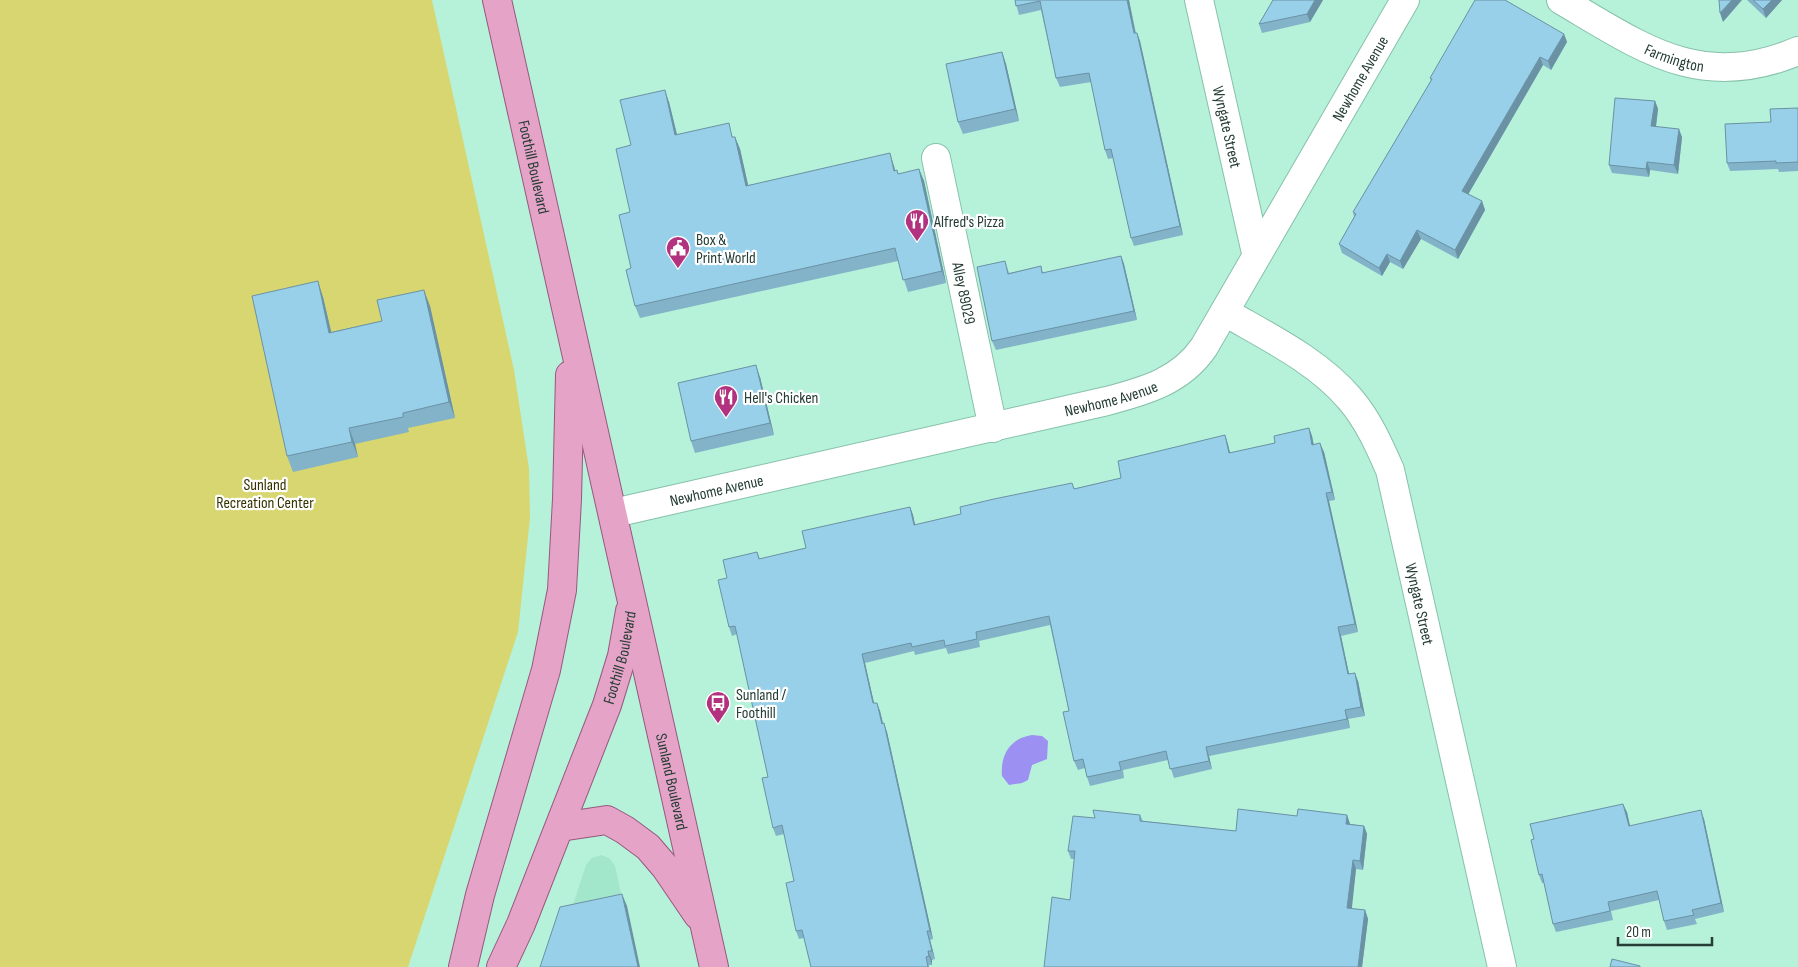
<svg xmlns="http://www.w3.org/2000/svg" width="1798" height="967" font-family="'Sofia Sans Condensed',sans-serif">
	<rect width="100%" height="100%" fill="#b6f1d9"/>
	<path fill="#a2e7cb" d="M601 855 609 858 615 866 637 967H553L586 865 592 858Z"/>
	<path fill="#d8d670" d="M0 0H432L514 370 529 469 530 518 518 632 408 967H0Z"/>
	<path fill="#9c90f2" d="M1032 735 1042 736 1048 741 1047 759 1032 765 1028 780 1022 783 1009 785 1002 776C1000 754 1011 738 1032 735Z"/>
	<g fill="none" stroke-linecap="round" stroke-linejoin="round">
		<g stroke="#87c1aa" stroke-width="30">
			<g id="minor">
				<path id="s1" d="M1199 0 1256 253"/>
				<path id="s2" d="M1561 0C1643 48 1700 92 1798 51"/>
				<path id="s3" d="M936 158 993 428"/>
				<path id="s4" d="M1225 312C1268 337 1318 361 1350 399 1368 420 1379 445 1390 470L1502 967"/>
				<path id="s5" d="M614 513 1107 401C1145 391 1181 381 1204 347L1405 0"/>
			</g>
		</g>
		<g stroke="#97587d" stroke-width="30">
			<g id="major">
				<path id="s6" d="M497 0 714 967"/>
				<path d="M560 827 607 820 625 830 648 847 666 868 698 915"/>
				<path d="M463 967 480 895 546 670 562 590 567 499 570 375"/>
				<path id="s7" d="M501 967 521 924 607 705 622 656 630 611"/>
			</g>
		</g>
		<use href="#minor" stroke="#fff" stroke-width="28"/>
		<use href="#major" stroke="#e6a3c8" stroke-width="28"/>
	</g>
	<path fill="#83b3c9" d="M1015 0H1129L1136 33H1137L1140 41 1183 235 1134 246 1131 238 1113 158 1108 159 1105 150 1091 82 1060 87 1056 78 1041 10 1019 15Z
		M1273 0H1323L1310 22 1262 33 1259 24Z
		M1747 0H1782L1766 18Z
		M1564 34 1567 42 1551 70 1543 65 1468 194 1482 201 1485 210 1458 259 1421 239 1403 269 1390 262 1382 276 1342 253 1339 244 1354 217 1353 212 1431 81 1430 78Z
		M1002 52 1006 64 1019 121 963 134 958 122Z
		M1655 101 1658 109 1656 126 1682 137 1678 174 1650 170 1649 177 1612 173 1609 165Z
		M669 102 677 135 735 137 740 149 748 185 894 166 895 170 899 174 919 169 924 181 946 283 908 292 898 261 640 318 635 306 631 268V145Z
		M1798 108V171L1779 172 1778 169 1730 171 1727 163 1771 122Z
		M1121 256 1124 264 1137 320 996 350 992 341 1005 261 1009 273 1041 266 1043 273Z
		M323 297 331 332 382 321 430 306 455 418 408 428 409 432 355 444 358 457 293 472 287 456Z
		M760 377 774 435 695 453 691 441Z
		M1309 428 1312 436 1314 445 1324 452 1335 500 1329 501 1358 632 1341 636 1349 674 1358 681 1365 716 1348 719 1350 728 1209 756 1212 769 1174 778 1168 760 1123 770 1124 778 1090 786 1087 777 1085 768 1078 770 1074 761 1069 711 1050 625 979 641 980 647 948 654 946 648 915 655 914 651 865 663 874 703 880 711 883 723 887 732 933 939 930 940 935 959 932 960V965H929V967H811L804 938 799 939 796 931 794 881 784 834 776 836 773 828 768 777 737 634 732 636 729 627 727 578 757 552 760 559 806 548 910 507 913 515 915 525 1121 478 1225 435 1230 453 1275 443Z
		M1627 812 1630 826 1704 819 1724 912 1695 919 1697 924 1667 930 1664 921 1659 900 1611 911 1613 920 1556 932 1553 924 1544 883H1542L1539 875 1534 839Z
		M1140 815 1143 821 1236 831 1297 816 1347 815 1350 824 1364 826 1367 834 1363 870 1356 869 1351 909 1365 910 1368 919 1362 967H1044L1070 900 1075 859H1071L1068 851 1095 818Z"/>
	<path fill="#6a92a4" d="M1127 0H1129L1137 42 1134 33Z
		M1315 0H1323L1310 22 1307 14Z
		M1732 0H1742L1723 22 1720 13Z
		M1772 0H1782L1766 18 1763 9Z
		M1137 33 1140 41 1183 235 1180 226Z
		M1564 34 1567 42 1551 70 1548 61Z
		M1002 52 1006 64 1019 121 1015 109Z
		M1540 57 1543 65 1465 200 1462 191Z
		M665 90 669 102 680 147 675 135Z
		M1655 101 1658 109 1655 134 1651 126Z
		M1679 129 1682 137 1678 174 1674 165Z
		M735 137 740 149 751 198 746 186Z
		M890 153 894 166 898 183 894 171Z
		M1647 162 1650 170 1649 177 1646 169Z
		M919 169 924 181 946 283 942 271Z
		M1482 201 1485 210 1458 259 1455 250Z
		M1417 230 1421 239 1403 269 1400 261Z
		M1387 254 1390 262 1382 276 1379 268Z
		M1121 256 1124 264 1137 320 1134 311Z
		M318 281 323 297 335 348 329 333Z
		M424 290 430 306 455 418 449 402Z
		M756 365 760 377 774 435 770 423Z
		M349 428 355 444 358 457 352 442Z
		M1309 428 1312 436 1315 453 1312 445Z
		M1225 435 1228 444 1232 461 1229 453Z
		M1320 443 1324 452 1335 500 1332 492Z
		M1326 493 1329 501 1358 632 1355 624Z
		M910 507 913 515 917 533 914 525Z
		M1338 627 1341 636 1351 683 1348 674Z
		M862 654 865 663 876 712 873 703Z
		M1355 673 1358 681 1365 716 1361 707Z
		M877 703 880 711 885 732 882 724Z
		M1345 710 1348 719 1350 728 1347 719Z
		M884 723 887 732 933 939 930 931Z
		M1206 747 1209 756 1212 769 1209 761Z
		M1623 804 1627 812 1632 835 1629 826Z
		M1701 810 1704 819 1724 912 1721 903Z
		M1347 815 1350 824 1349 832 1346 824Z
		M1364 826 1367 834 1363 870 1360 861Z
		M1353 860 1356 869 1351 917 1347 908Z
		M622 894 627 906 640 967H638Z
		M1365 910 1368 919 1362 967H1358Z
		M927 931 930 940 935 959 932 951Z
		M928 951 932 960V965L929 956Z"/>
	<path fill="#98d0ea" stroke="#6a92a4" d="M1015 0H1127L1134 33H1137L1180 226 1131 238 1111 149 1105 150 1089 73 1056 78 1040 1 1016 6Z
		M1273 0H1315L1307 14 1259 24Z
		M1475 0H1505L1564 34 1548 61 1540 57 1462 191 1482 201 1455 250 1417 230 1400 261 1387 254 1379 268 1339 244 1356 214 1353 212 1432 79 1430 78Z
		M1719 0H1732L1720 13Z
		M1753 0H1772L1763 9Z
		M1002 52 1015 109 958 122 946 64Z
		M665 90 675 135 729 123 732 137H735L746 186 890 153 894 171 897 170 898 174 919 169 942 271 903 280 895 248 635 306 626 270 631 268 619 215 630 212 616 149 631 145 620 100Z
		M1615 98 1655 101 1651 126 1679 129 1674 165 1647 162 1646 169 1609 165Z
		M1798 108V162L1776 163V161L1727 163 1725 124 1771 122 1770 109Z
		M1121 256 1134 311 992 341 977 267 1005 261 1008 274 1041 266 1042 273Z
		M318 281 329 333 382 321 377 300 424 290 449 402 403 413V417L349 428 352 442 287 456 252 296Z
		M756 365 770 423 691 441 678 383Z
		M1309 428 1312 445 1320 443 1332 492 1326 493 1355 624 1338 627 1348 674 1355 673 1361 707 1345 710 1347 719 1206 747 1209 761 1170 769 1166 751 1119 762 1121 770 1087 777 1083 759 1074 761 1063 712 1069 711 1049 616 976 632 977 639 945 646 944 640 912 647 911 643 862 654 873 703H877L882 724 884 723 930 931H927L932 951H928L929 956 926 957 928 967H811L802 930 796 931 786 883 794 881 782 825 773 828 762 778 768 777 735 626 729 627 718 580 727 578 723 560 757 552 759 559 806 548 802 531 910 507 914 525 961 514 960 507 994 499 1072 483 1074 489 1121 478 1118 461 1225 435 1229 453 1275 443 1274 436Z
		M1623 804 1629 826 1701 810 1721 903 1692 910 1694 915 1664 921 1657 891 1608 902 1610 911 1553 924 1542 874 1539 875 1531 840 1534 839 1530 824Z
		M1238 809 1297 816 1298 809 1347 815 1346 824 1364 826 1360 861 1353 860 1347 908 1365 910 1358 967H1044L1052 897 1070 900 1075 851H1068L1073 816 1095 818 1093 810 1140 815V821L1236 831Z
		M622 894 638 967H540L560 907Z
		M1612 959 1640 966V967H1610Z"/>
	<defs>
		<g id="restaurant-pin" transform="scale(1.25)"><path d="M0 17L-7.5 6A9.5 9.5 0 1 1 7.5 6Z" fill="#b2327f" stroke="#fff"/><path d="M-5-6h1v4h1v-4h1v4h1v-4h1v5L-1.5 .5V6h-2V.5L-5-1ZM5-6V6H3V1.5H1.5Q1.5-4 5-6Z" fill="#fff"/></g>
		<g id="civic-pin" transform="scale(1.25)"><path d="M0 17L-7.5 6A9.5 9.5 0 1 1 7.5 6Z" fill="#b2327f" stroke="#fff"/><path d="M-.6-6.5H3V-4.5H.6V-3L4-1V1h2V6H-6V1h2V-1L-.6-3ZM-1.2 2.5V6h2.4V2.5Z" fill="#fff"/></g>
		<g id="bus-pin" transform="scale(1.25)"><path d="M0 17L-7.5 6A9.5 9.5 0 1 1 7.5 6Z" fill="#b2327f" stroke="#fff"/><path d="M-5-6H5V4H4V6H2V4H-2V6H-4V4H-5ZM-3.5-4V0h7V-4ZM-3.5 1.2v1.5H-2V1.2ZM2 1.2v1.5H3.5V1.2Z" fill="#fff"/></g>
	</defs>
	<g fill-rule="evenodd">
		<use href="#restaurant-pin" x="917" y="221"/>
		<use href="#civic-pin" x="678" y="248"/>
		<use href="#restaurant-pin" x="726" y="397"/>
		<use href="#bus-pin" x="718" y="703"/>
	</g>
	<g text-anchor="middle" stroke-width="4.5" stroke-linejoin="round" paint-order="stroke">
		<g font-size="16" fill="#253d34" stroke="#fff">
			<text dy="6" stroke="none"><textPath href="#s2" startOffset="128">Farmington</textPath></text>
			<text dy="6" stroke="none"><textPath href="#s5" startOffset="930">Newhome Avenue</textPath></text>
			<text dy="6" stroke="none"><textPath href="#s1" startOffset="130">Wyngate Street</textPath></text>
			<text dy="6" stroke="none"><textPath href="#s6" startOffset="171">Foothill Boulevard</textPath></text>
			<text dy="6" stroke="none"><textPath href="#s3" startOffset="138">Alley 89029</textPath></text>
			<text dy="6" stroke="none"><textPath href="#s5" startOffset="510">Newhome Avenue</textPath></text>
			<text dy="6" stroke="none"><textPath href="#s5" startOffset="105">Newhome Avenue</textPath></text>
			<text dy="6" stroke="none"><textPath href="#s4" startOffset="372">Wyngate Street</textPath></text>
			<text dy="6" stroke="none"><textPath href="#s7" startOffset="332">Foothill Boulevard</textPath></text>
			<text dy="6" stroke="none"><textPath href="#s6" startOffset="801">Sunland Boulevard</textPath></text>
		</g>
		<g font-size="16" fill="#253d34" stroke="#fff" text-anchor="start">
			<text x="934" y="227">Alfred's Pizza</text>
			<text x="696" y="245">Box &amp;<tspan x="696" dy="18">Print World</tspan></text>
			<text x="744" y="403">Hell's Chicken</text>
			<text x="736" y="700">Sunland /<tspan x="736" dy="18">Foothill</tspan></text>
		</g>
		<g font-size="16" fill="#343300" stroke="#fff">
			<text x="265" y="490">Sunland<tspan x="265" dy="18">Recreation Center</tspan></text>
		</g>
	</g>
	<path d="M1618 937v8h94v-8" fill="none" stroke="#253d34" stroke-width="2.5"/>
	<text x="1626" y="937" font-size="15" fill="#253d34" stroke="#ffffff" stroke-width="4" paint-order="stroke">20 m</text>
</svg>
